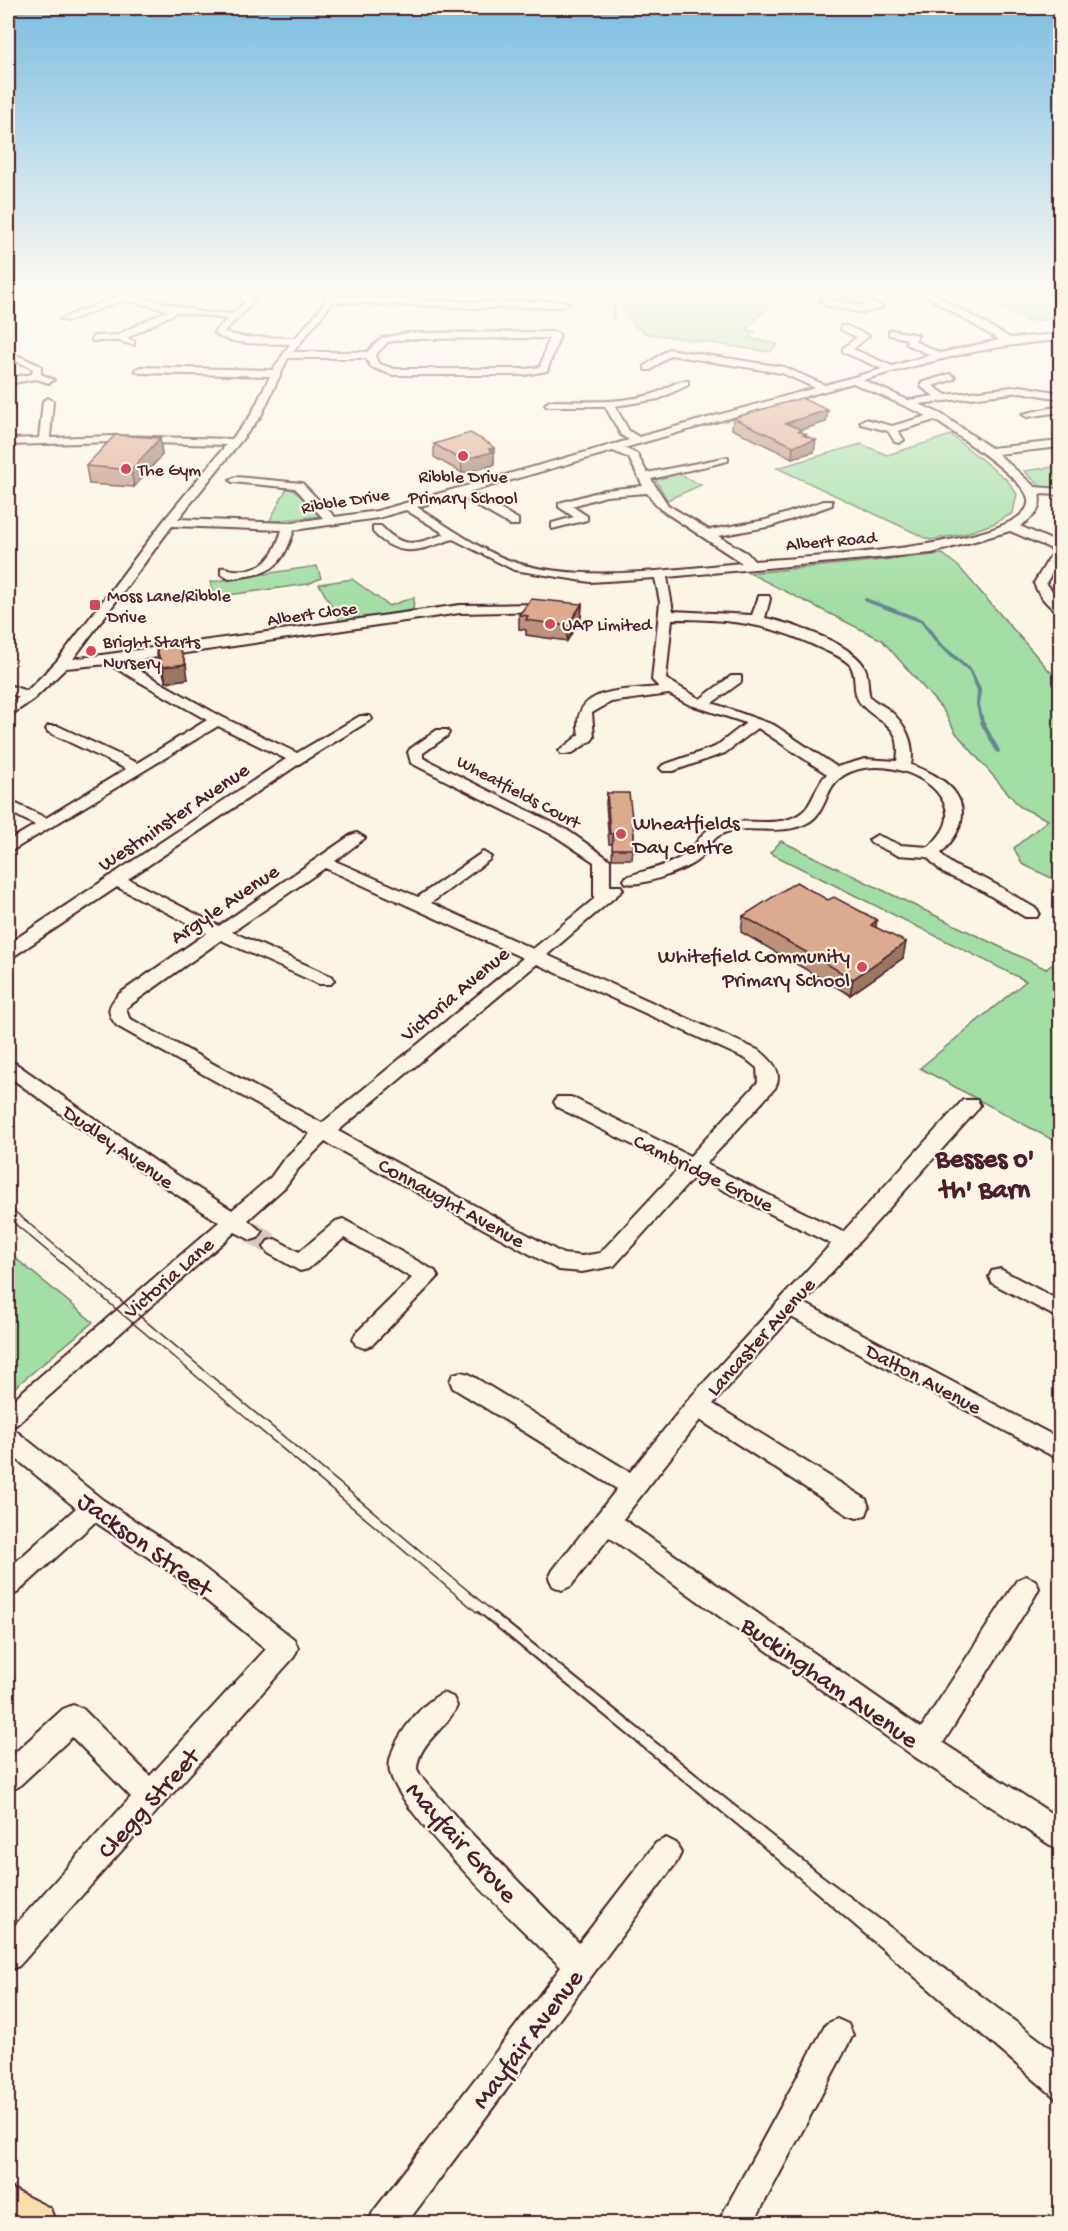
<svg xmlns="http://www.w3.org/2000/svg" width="1068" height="2231" font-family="'Gochi Hand',sans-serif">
	<rect width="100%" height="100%" fill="#fcf5e5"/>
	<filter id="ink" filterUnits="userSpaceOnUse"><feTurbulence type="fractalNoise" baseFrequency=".0167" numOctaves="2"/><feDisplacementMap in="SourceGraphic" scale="12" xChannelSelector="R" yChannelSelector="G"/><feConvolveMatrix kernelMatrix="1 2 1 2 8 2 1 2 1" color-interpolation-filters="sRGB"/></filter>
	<g filter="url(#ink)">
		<path fill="#a2dea5" stroke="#767e68" stroke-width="1.5" d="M613 292H783L746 329 755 332 748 338 778 344 770 352 645 333 635 326Z
			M1036 292H1060V319L1027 321 990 299Z
			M951 435 1007 480 1017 494 1013 513 995 523 964 534 930 540 777 468 861 444 887 455Z
			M1060 466V488H1042L1024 471Z
			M677 473 701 485 667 500 656 480Z
			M287 488 295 491 320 516 269 522Z
			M943 554 959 567 1060 683V882L1022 864 1014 848 1048 820 1020 807 956 733 943 710 882 640 749 573Z
			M317 566 321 578 308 584 214 597 210 582Z
			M352 579 389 606 414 597 413 610 340 621 319 584Z
			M781 841 1046 969 1060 959V1144L920 1068 1026 981 770 853Z
			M8 1252 93 1322 8 1393Z"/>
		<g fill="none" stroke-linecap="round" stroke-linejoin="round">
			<path stroke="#678791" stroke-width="3" d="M609 292 614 306 613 318"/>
			<path stroke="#678791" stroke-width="4" d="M866 600 922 621 939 644 970 670 979 690 978 705 982 722 998 751"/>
			<path stroke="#d8cac0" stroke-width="22" stroke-dasharray="22 11" stroke-linecap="butt" d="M251 1232 275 1247"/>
			<g stroke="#4a1f2b" stroke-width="4">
				<path id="minor" d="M114 292H123L201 312 232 314 245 302 235 292H244L254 302 224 332 243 337 295 338 321 308 328 292H337L335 296 479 302 564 301 569 304 564 307 479 308 333 302 293 352H367L382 338 407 333 555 332 560 335 547 371 525 375H393L371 367 366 358H288L261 416 178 519 289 523 323 518 295 488 232 482 230 480 236 477 302 483 335 517 377 511 629 440 621 435 605 406H546L545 404 550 401C584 401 620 404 653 394 664 391 677 379 688 381V385L659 399 615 406 629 431 639 437 815 388 782 373 670 355 651 370H645V366L668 349 784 367 825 385 882 369 843 352V348L857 337 841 330V326H847L869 336 853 349 892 366 930 355 906 344 907 339 889 335V331L892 330 918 335 915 341 940 353 999 340 920 292H931L1010 338 1060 334V340C989 345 931 361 863 380L908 400 934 396 921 387V383L950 374 955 377 954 379 933 386 946 395 1021 386 1060 393V399L1021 392 919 404 941 414 991 448 1060 441V447L998 454 1035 487 1060 489V495L1039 494C1043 511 1032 518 1020 526L1060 544V559L1046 583 1060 601V612C1050 610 1037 593 1034 583L1054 550 1010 531 932 553 667 577 673 611 752 615 759 596H769L770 599 765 618C790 623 854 644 865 668 869 677 867 688 870 697 876 703 883 705 889 710 906 724 915 743 911 765 958 781 982 812 941 853 952 870 974 872 991 882 1007 890 1021 901 1037 909L1039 913 1037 917H1025L981 890 943 873 927 857 897 855 871 843 869 840 877 835 900 845 929 847C943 833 954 819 942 799 925 769 868 756 840 778 825 789 827 811 809 822 779 839 746 821 720 835 710 840 707 852 699 859 687 870 641 887 626 883L624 880 626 877C645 870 666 867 683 856 701 843 699 828 725 823 750 818 776 828 798 815 814 806 814 786 827 774L758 728 725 753 673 771H663L660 768 663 765 715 747 746 723 688 704 669 694 611 702 592 713 594 737 592 740 571 754H561L559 751 579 735C570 686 624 691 659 687L652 680 660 602 655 578 590 582 514 570 453 539C421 550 399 560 373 532V526H381C404 551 417 543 445 534L406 510 378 518 294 530C281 571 270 573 229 579L221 574V568C227 567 229 570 234 570 265 573 274 555 282 530L172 526 73 659 460 605 555 604 556 607 550 611 460 613 124 662 222 717 297 753 360 716H370L372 719 302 762 128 879 219 926 351 835 357 833 365 838 335 861 418 897 483 852 491 857 489 860 431 903 533 949 594 899V862L555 836 411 763 408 752 410 749 437 730H447L449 733 447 736 423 753V758L567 830 610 860V886H621L623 890 547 955 760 1051C771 1060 784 1072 775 1088L706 1164 843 1232 963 1100H977L980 1105 977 1110 804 1303 1060 1439V1460L791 1317 713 1404 866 1499 869 1507 866 1515 857 1518 848 1515 700 1420 623 1519 921 1728 1017 1580 1026 1576 1035 1580 1039 1588 1035 1596 943 1743 1060 1819V1849L1050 1845 915 1757 609 1537 571 1586 562 1590 553 1586 549 1578 553 1570 617 1489 453 1388 450 1381 453 1374 461 1372 469 1374 630 1472 689 1399 831 1244 695 1176 614 1266 582 1272 559 1270 325 1142 298 1169 285 1187 248 1220 262 1232 258 1238 251 1240 235 1232 16 1425 8 1428V1404L219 1222 141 1171 8 1076V1061L15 1063 155 1161 232 1210 271 1177 284 1159 310 1134 117 1026C106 1012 107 1007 119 994L207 933 117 887 14 956 8 957V944L286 759 218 726 8 853V841L35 825 8 811V800L46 818 126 769 48 732 46 729 48 726H58L137 763 207 720 108 664 66 668 34 699 8 717V706L19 697 8 693V685L27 691 57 661 165 519 226 445 114 442 8 445V439L39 438 43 401 48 398 53 401 50 438 114 436 232 439 251 415 270 376 140 373 135 370 140 367 273 370 290 344C271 343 227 347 214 332L227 319 177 312 127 338 134 341V345L118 341H92V337L95 336 117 335 168 310 124 300 68 321 60 319 117 296ZM549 338 540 367 525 369H394L378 363 375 355 388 342 407 339ZM853 383 927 416 892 426 865 419 860 422 861 424 888 431 895 442 899 443 904 440 898 431 935 420C954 433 1025 479 1028 499 1037 547 790 558 754 561L747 553 718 536 772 526 832 505V501H824L766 520 709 530 668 505 651 479 728 461V457L647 473 637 454 624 448ZM613 451 629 458 643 486 605 490 559 503V507L574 517 552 523V529L587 520V516L572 506 606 496 647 493 660 509 742 563C672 569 585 583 517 563 482 552 448 526 417 507L458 495 510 525H518V519L469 492ZM672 619C729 619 770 623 822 649 831 653 843 657 850 665 858 677 851 692 861 704 879 725 903 722 897 761L865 759 837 767 774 725 712 703 741 682V676H731L700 699 666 679ZM325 868 523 958 322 1123 129 1018 126 1008 221 940 319 984H331L334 980 331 976 232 932ZM537 964 746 1059 757 1068 758 1082 690 1156 571 1097H557L554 1102 557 1107 679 1168 600 1253 582 1256 563 1254 338 1131Z
					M823 292H831L830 300 868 306 837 293 847 292 883 307 863 313 825 305 821 302Z
					M8 351 41 366V374L54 380 49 383 36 379 8 384V378L32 374 33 369 8 357Z
					M1060 406V412L1027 417 1022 414Z
					M343 1219 435 1271 438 1277 372 1345 364 1348 356 1345 353 1339 356 1333 412 1278 344 1238 308 1269 300 1271 268 1253 264 1247 268 1241 275 1239 299 1252 336 1221Z
					M1000 1269 1060 1301V1319L992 1283 989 1277 992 1271Z
					M8 1428 16 1431 103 1500 190 1557 294 1639 298 1648 294 1657 19 1966 8 1970V1933L131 1797 72 1737 18 1787 8 1791V1759L63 1709 73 1705 83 1709 150 1776 266 1649 172 1573 95 1522 17 1593 8 1596V1569L76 1508 8 1452Z
					M443 1693 453 1697 457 1706C447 1729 418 1742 417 1769L420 1775 464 1826 579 1943 656 1843 666 1838 676 1843 681 1853 676 1863 406 2224H368L373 2212 561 1967C524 1932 400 1815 390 1772 384 1748 422 1701 443 1693Z
					M837 2019 848 2024 853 2035 753 2224H717L826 2024Z"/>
			</g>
			<g stroke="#4a1f2b" stroke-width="4">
				<path id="major" d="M8 2187 50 2208 56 2224H8Z"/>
			</g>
			<use href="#minor" fill="#fcf5e5" fill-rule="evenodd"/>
			<use href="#major" fill="#faddab" fill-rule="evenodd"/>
			<path stroke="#4a1f2b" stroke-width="1.5" d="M8 1206 496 1614
				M8 1218 479 1614"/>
			<path stroke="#4a1f2b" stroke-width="2" d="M478 1612 742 1829 1060 2103
				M494 1612 818 1872 1060 2054"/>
		</g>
		<path fill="#bd927b" stroke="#4a1f2b" stroke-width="1.5" d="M828 410 826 422 801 430H802L801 432 806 436 814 452 792 458 732 429 733 418Z
			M160 438 162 455 134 487 89 484 86 466Z
			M434 444 494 448V465L462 473 434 457Z
			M582 604 581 618 567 641 526 635V630L519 629V615Z
			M155 645 188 679 166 682 158 659Z
			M607 793 634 834 632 859H612L613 844H609L606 803Z
			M743 916 876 927 903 958 850 995 741 932Z"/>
		<path fill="#9a7764" stroke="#4a1f2b" stroke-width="1.5" d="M828 410 826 422 785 435 786 423Z
			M806 434 805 443 816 440 814 452 792 458 793 446 803 435Z
			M160 438 162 455 134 487 131 470Z
			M494 448V465L462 473 461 460Z
			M582 604 581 618 567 641V626Z
			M186 664 188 679 166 682 163 667Z
			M877 920 874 936 871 925Z
			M906 942 903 958 850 995 853 979Z"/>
		<path fill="#dcaa8f" stroke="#4a1f2b" stroke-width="1.5" d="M801 398 828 410 786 423 802 430 799 431 806 434 803 435 816 440 793 446 733 418Z
			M470 433 490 444 494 448 489 449 493 452 461 460 434 444Z
			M115 435 160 438 131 470 86 466Z
			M531 599 582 604 567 626 526 620 528 616 519 615Z
			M177 642 186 664 163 667 155 645Z
			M607 793H629L634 834 633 849H612L613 834H610Z
			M796 882 828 900 834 897 877 920 871 925 906 942 853 979 743 916Z"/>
	</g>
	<linearGradient id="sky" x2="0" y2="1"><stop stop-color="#7cbee0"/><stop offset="0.48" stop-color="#fefaf3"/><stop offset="1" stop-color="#fefaf3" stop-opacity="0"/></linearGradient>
	<rect width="1068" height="605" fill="url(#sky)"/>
	<g fill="#d1495b" stroke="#fcf5e5" stroke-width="2">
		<circle cx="463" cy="456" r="6"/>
		<circle cx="126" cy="469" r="6"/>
		<rect x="89" y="599" width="12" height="12" rx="3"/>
		<circle cx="550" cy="624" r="6"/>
		<circle cx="91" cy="651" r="6"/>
		<circle cx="621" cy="834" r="6"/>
		<circle cx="862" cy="967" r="6"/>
	</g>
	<g text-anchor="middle" stroke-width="4.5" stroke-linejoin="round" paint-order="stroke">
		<g font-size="18" fill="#4a1f2b" stroke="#fcf5e5" text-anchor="start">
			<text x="138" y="475">The Gym</text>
			<text x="463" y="482" text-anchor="middle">Ribble Drive<tspan x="463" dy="21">Primary School</tspan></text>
			<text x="107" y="601">Moss Lane/Ribble<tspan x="107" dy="21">Drive</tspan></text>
			<text x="562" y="630">UAP Limited</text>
			<text x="103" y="647">Bright Starts<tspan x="103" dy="21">Nursery</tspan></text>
		</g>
		<g font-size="18" fill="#4a1f2b" stroke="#fcf5e5">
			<text transform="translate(345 500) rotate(-9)" y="6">Ribble Drive</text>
			<text transform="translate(831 540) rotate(-5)" y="6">Albert Road</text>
			<text transform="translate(312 613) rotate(-8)" y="6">Albert Close</text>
			<text transform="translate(519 791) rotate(28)" y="6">Wheatfields Court</text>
		</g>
		<g font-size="21" fill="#4a1f2b" stroke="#fcf5e5">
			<text transform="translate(173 816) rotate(-34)" y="7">Westminster Avenue</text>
			<text transform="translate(224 903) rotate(-34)" y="7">Argyle Avenue</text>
			<text transform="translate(454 993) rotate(-40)" y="7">Victoria Avenue</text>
			<text transform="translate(119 1146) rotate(35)" y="7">Dudley Avenue</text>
			<text transform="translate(704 1172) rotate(26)" y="7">Cambridge Grove</text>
			<text transform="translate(452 1202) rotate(29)" y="7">Connaught Avenue</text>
			<text transform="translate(168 1277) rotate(-41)" y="7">Victoria Lane</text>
			<text transform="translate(760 1336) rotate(-48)" y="7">Lancaster Avenue</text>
			<text transform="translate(924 1378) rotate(28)" y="7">Dalton Avenue</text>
		</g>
		<g font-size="21" fill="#4a1f2b" stroke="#fcf5e5" text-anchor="start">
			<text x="633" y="829">Wheatfields<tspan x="633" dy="24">Day Centre</tspan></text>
			<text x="850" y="962" text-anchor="end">Whitefield Community<tspan x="850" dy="24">Primary School</tspan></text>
		</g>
		<g font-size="26" fill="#4a1f2b" stroke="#fcf5e5">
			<text transform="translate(146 1543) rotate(36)" y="9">Jackson Street</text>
			<text transform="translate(831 1681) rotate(35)" y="9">Buckingham Avenue</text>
			<text transform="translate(147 1802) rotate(-48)" y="9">Clegg Street</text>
			<text transform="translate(463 1841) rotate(48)" y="9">Mayfair Grove</text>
			<text transform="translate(526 2038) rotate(-53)" y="9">Mayfair Avenue</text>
		</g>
		<g font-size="27" font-weight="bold" fill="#4a1f2b" stroke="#fcf5e5">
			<text x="985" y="1166">Besses o'<tspan x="985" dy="31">th' Barn</tspan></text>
		</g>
	</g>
	<rect width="1068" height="2231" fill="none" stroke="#fcf5e5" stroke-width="30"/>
	<rect x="15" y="15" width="1038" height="2201" fill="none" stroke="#4a1f2b" stroke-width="2" filter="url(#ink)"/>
</svg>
